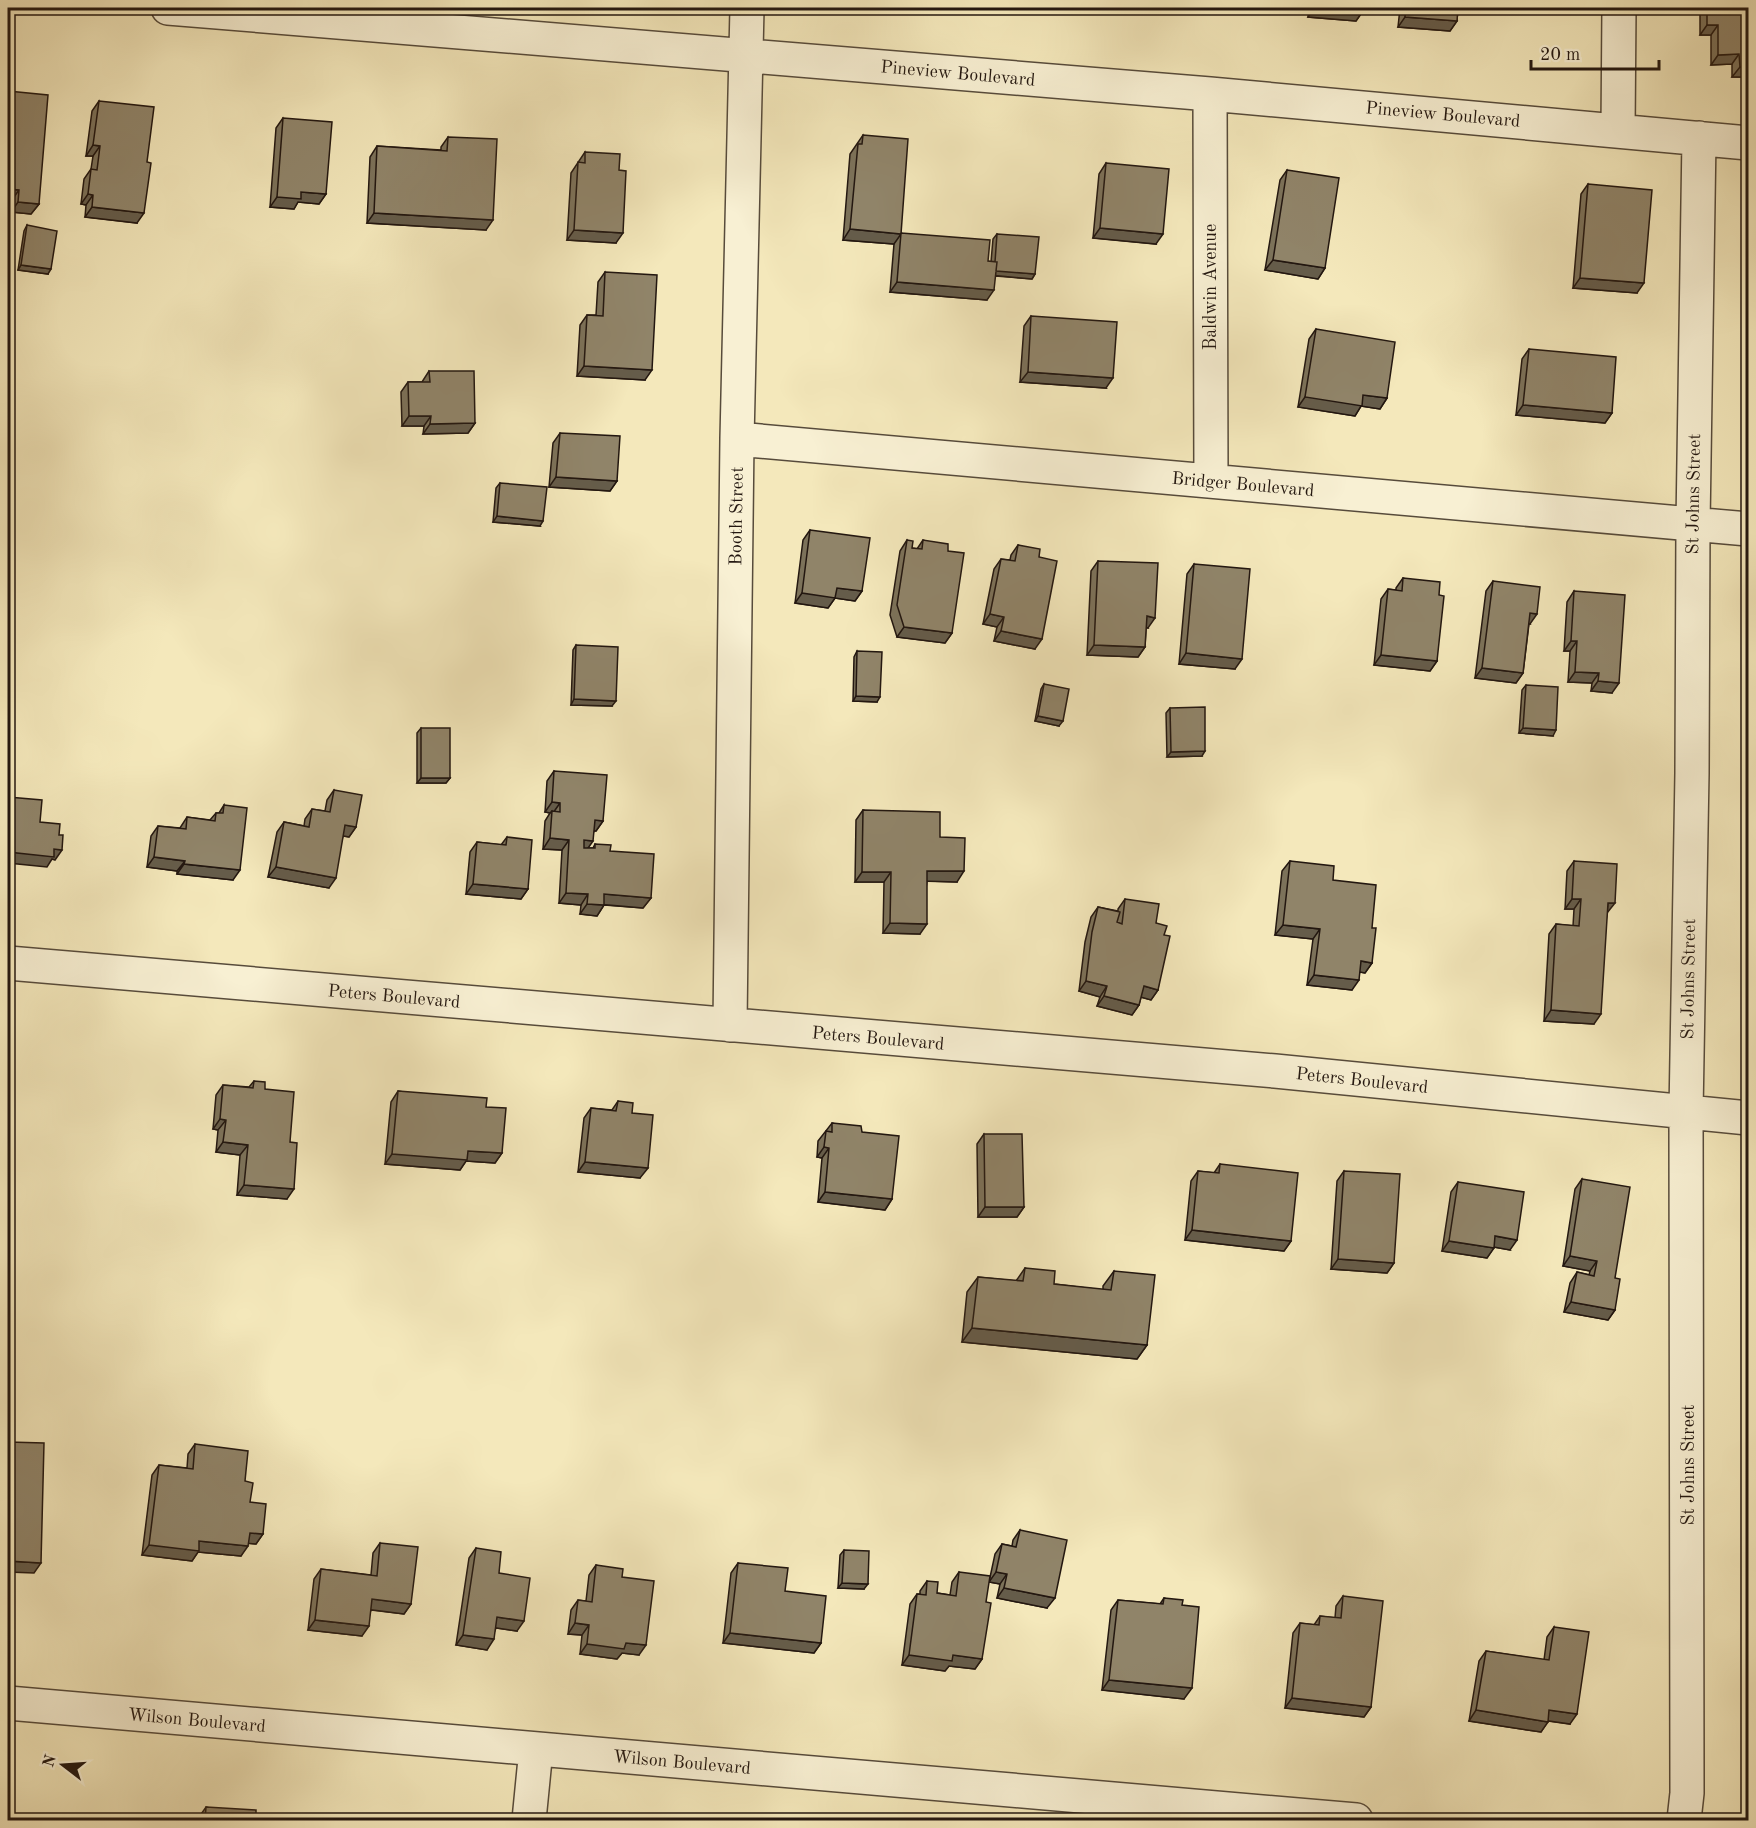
<svg xmlns="http://www.w3.org/2000/svg" width="1756" height="1828" font-family="'Old Standard TT',serif">
	<rect width="100%" height="100%" fill="#f4e8bb"/>
	<filter id="stains"><feTurbulence type="fractalNoise" baseFrequency=".00333" numOctaves="4"/><feColorMatrix values="0 0 0 0 .2 0 0 0 0 .09 0 0 0 0 .02 0 0 0 .5 -.17"/></filter>
	<radialGradient id="worn" r=".72"><stop offset=".6" stop-color="#630" stop-opacity="0"/><stop offset="1" stop-color="#630" stop-opacity=".3"/></radialGradient>
	<g fill="none" stroke-linecap="round" stroke-linejoin="round">
		<g stroke="#574b3b" stroke-width="36">
			<path id="minor" d="M168 8 1210 94 1748 143
				M1210 94 1211 481
				M1618 130 1619 8
				M737 439 1748 529
				M8 963 1275 1071 1748 1118
				M730 1025 737 439 747 8
				M8 1703 1356 1820
				M529 1820 536 1749
				M1684 1820 1687 1793 1686 1112 1692 773 1693 524 1699 138"/>
		</g>
		<use href="#minor" stroke="#f8f0d3" stroke-width="33"/>
	</g>
	<path fill="#7c725a" stroke="#231710" stroke-width="1.5" d="M1309 8H1363V11L1356 21 1308 17Z
		M1400 8H1458L1457 21 1450 31 1398 27Z
		M1705 8H1749V77H1732V64L1711 65V35H1700V15Z
		M8 91 39 204 31 214 11 212 12 200H8Z
		M99 101 137 223 85 217 86 205 81 204 84 179 91 169 93 156H86L92 111Z
		M283 118 326 194 319 204 298 202 294 209 270 207 276 128Z
		M863 135 901 233 991 262 993 239 997 234 1035 274 1032 279 995 276 987 300 890 292 894 244 843 240 850 154Z
		M448 137 486 230 367 223 370 157 377 146 441 150V147Z
		M585 152 616 243 567 240 571 173Z
		M1106 163 1156 244 1093 238 1099 174Z
		M1287 170 1325 268 1318 279 1265 270 1280 180Z
		M1588 184 1637 293 1573 288 1581 194Z
		M27 225 48 274 18 270 24 231Z
		M605 272 645 380 577 376 580 325 587 315H596L598 282Z
		M1031 316 1106 388 1020 382 1024 326Z
		M1316 329 1387 398 1380 409 1361 406 1355 416 1298 407 1309 339Z
		M1529 349 1612 413 1605 423 1516 415 1522 359Z
		M429 371 475 423 468 433 423 434 424 426H402L401 392 408 382H422Z
		M560 433 617 481 610 491 549 487 553 443Z
		M500 483 540 526 493 522 496 488Z
		M810 530 862 591 855 601 835 598 828 608 795 603 803 540Z
		M907 540 912 548 917 549 923 540 948 551 952 633 945 643 897 637 890 615 900 551Z
		M1018 545 1039 557 1035 649 994 641 997 627 983 624 994 569 1001 559 1010 560 1011 555Z
		M1098 561 1148 628H1146L1145 647 1138 657 1087 655 1091 571Z
		M1194 564 1235 669 1179 664 1187 574Z
		M1403 578 1439 595 1437 661 1430 671 1374 665 1381 599 1388 589 1396 590V588Z
		M1493 581 1530 624H1529L1523 673 1516 683 1475 678 1486 591Z
		M1574 591 1612 693 1591 691 1592 683 1568 682 1570 651H1564L1567 602Z
		M576 645 612 706 571 705 573 650Z
		M857 651 877 702 853 701 854 657Z
		M1044 684 1059 726 1035 721 1041 689Z
		M1526 685 1553 736 1519 733 1522 690Z
		M1170 708 1202 756 1167 757 1166 713Z
		M421 728 450 778 446 783H417V733Z
		M554 771 603 821 596 831H594L588 848H593L595 844 610 851 651 898 643 908 604 905 597 916 580 914 581 905 559 903 562 850 543 849 545 821 550 813 545 812 547 781Z
		M334 790 356 827 349 837 343 836 329 888 268 877 277 832 284 822 304 826 305 819 312 809 325 811 327 800Z
		M224 805 233 880 177 874V871L147 867 151 836 158 826 180 828 187 817 210 820 216 813H219Z
		M863 810 940 837 957 882 927 881 920 934 883 933 884 882H855L856 820Z
		M507 837 528 889 521 899 466 894 470 852 477 842 501 845Z
		M1290 861 1333 880 1372 928V963L1365 973 1360 972 1352 990 1307 985 1313 939 1275 935 1282 871Z
		M1574 861 1607 913 1594 1024 1544 1021 1549 934 1556 924 1573 926 1574 909H1565L1567 871Z
		M1125 899 1156 923 1164 935 1158 990 1151 1000 1141 997 1139 1005 1132 1015 1097 1006 1100 997 1079 991 1085 942 1091 917 1098 907 1118 911V909Z
		M254 1081 265 1089 290 1142 287 1199 237 1195 240 1155 216 1152 218 1130 213 1129 216 1095 223 1085 249 1087Z
		M398 1091 486 1107 502 1153 495 1163 466 1161 460 1170 385 1164 391 1102Z
		M618 1101 632 1113 640 1178 578 1172 584 1118 591 1108 612 1110Z
		M832 1123 862 1132 892 1199 885 1210 818 1202 822 1158 817 1157 818 1141Z
		M984 1134 1024 1207 1017 1217H978L977 1144Z
		M1220 1164 1291 1241 1284 1251 1185 1240 1191 1181 1198 1171 1214 1173Z
		M1344 1171 1394 1263 1387 1273 1331 1269 1337 1181Z
		M1582 1179 1615 1278V1310L1608 1320 1564 1312 1570 1283 1577 1272 1589 1275 1590 1271 1563 1266 1575 1189Z
		M1458 1182 1510 1250 1494 1247 1487 1258 1442 1251 1451 1192Z
		M1025 1268 1054 1284 1103 1290V1286L1114 1271 1147 1345 1137 1359 962 1342 967 1292 978 1277 1016 1281Z
		M195 1444 245 1481 250 1502 263 1534 256 1544 248 1543 241 1556 198 1552 192 1561 142 1555 152 1475 159 1465 187 1468 188 1454Z
		M1020 1530 1047 1608 997 1598 1000 1584 989 1582 995 1554 1002 1544 1012 1546 1013 1540Z
		M380 1543 411 1604 404 1614 371 1610 362 1636 308 1630 314 1579 321 1569 371 1575 373 1553Z
		M476 1548 499 1573 517 1631 496 1628 487 1650 456 1645 469 1558Z
		M844 1550 864 1589 838 1588 840 1555Z
		M738 1563 785 1591 821 1643 814 1653 723 1643 731 1573Z
		M596 1565 622 1577 639 1655 622 1653 617 1659 580 1654 582 1635 568 1634 571 1610 578 1600 586 1601 589 1575Z
		M959 1572 986 1602 982 1659 975 1669 949 1666 945 1671 902 1665 910 1604 917 1594H920V1591L927 1581 937 1593 950 1595 952 1582Z
		M1343 1596 1371 1707 1364 1717 1285 1708 1293 1633 1300 1623 1314 1625 1320 1616 1335 1618 1336 1606Z
		M1164 1598 1182 1605 1184 1699 1102 1690 1111 1610 1118 1600 1160 1604Z
		M1554 1627 1570 1724 1548 1721 1541 1732 1469 1721 1479 1661 1486 1651 1544 1660 1547 1637Z
		M206 1807 256 1821H199V1817Z"/>
	<path fill="#655c4a" stroke="#231710" stroke-width="1.5" d="M1184 8H1239L1236 12Z
		M1315 8H1320L1363 11 1356 21 1308 17Z
		M1405 17 1457 21 1450 31 1398 27Z
		M1707 25H1718L1711 35H1700Z
		M1739 54 1732 64 1711 65 1718 55Z
		M1740 67H1749V77H1732Z
		M93 145 100 146 93 156H86Z
		M8 189 19 190 12 200H8Z
		M301 192 326 194 319 204 298 202 294 209 270 207 277 197Z
		M88 194 93 195 86 205 81 204Z
		M18 202 39 204 31 214 11 212Z
		M92 207 144 213 137 223 85 217Z
		M374 213 493 220 486 230 367 223Z
		M1100 228 1163 234 1156 244 1093 238Z
		M850 229 901 234 894 244 843 240Z
		M574 230 623 233 616 243 567 240Z
		M1273 260 1325 268 1318 279 1265 270Z
		M21 265 51 269 48 274 18 270Z
		M994 270 1035 274 1032 279 990 275Z
		M1580 278 1644 283 1637 293 1573 288Z
		M897 282 994 290 987 300 890 292Z
		M584 366 652 370 645 380 577 376Z
		M1028 372 1113 378 1106 388 1020 382Z
		M1363 395 1387 398 1380 409 1361 406 1355 416 1298 407 1305 397Z
		M1523 405 1612 413 1605 423 1516 415Z
		M409 416H431L424 426H402Z
		M475 423 468 433 423 434 430 424Z
		M556 477 617 481 610 491 549 487Z
		M497 516 543 521 540 526 493 522Z
		M837 588 862 591 855 601 835 598 828 608 795 603 802 593Z
		M1530 613 1537 614 1530 624 1523 623Z
		M990 614 1004 617 997 627 983 624Z
		M1147 616 1155 618 1148 628 1140 626Z
		M904 627 952 633 945 643 897 637Z
		M1001 631 1042 639 1035 649 994 641Z
		M1571 641H1577L1570 651H1564Z
		M1094 645 1145 647 1138 657 1087 655Z
		M1186 653 1242 659 1235 669 1179 664Z
		M1381 655 1437 661 1430 671 1374 665Z
		M1482 668 1523 673 1516 683 1475 678Z
		M1575 672 1599 673 1592 683 1568 682Z
		M1598 681 1619 683 1612 693 1591 691Z
		M856 696 880 697 877 702 853 701Z
		M574 699 616 701 612 706 571 705Z
		M1038 716 1063 721 1059 726 1035 721Z
		M1523 728 1556 730 1553 736 1519 733Z
		M1205 751 1202 756 1167 757 1171 752Z
		M421 778H450L446 783H417Z
		M552 802 560 803 553 813 552 811 550 813 545 812Z
		M595 820 603 821 596 831 588 830Z
		M345 825 356 827 349 837 338 835Z
		M550 838 569 840 562 850 543 849Z
		M584 840 593 841 586 851H577Z
		M54 849 62 850 55 860 52 859 47 867 8 863V852Z
		M154 857 185 861 177 871 147 867Z
		M184 864 240 870 233 880 177 874Z
		M276 867 336 878 329 888 268 877Z
		M927 871H964L957 882 920 881Z
		M862 872H891L884 882H855Z
		M473 884 528 889 521 899 466 894Z
		M566 893 588 894 581 905 559 903Z
		M604 894 651 898 643 908 597 904Z
		M1572 899H1581L1574 909H1565Z
		M1608 903H1615L1607 913Z
		M587 904 604 905 597 916 580 914Z
		M890 923 927 924 920 934 883 933Z
		M1283 925 1320 929 1313 939 1275 935Z
		M1361 961 1372 963 1365 973 1354 971Z
		M1314 975 1359 980 1352 990 1307 985Z
		M1086 981 1107 986 1100 997 1079 991Z
		M1144 986 1158 990 1151 1000 1137 996Z
		M1104 996 1139 1005 1132 1015 1097 1006Z
		M1551 1010 1601 1014 1594 1024 1544 1021Z
		M220 1119 226 1120 218 1130 213 1129Z
		M223 1142 248 1145 240 1155 216 1152Z
		M824 1147 829 1148 822 1158 817 1157Z
		M468 1151 502 1153 495 1163 466 1161 460 1170 385 1164 392 1154Z
		M585 1162 648 1168 640 1178 578 1172Z
		M244 1185 294 1189 287 1199 237 1195Z
		M825 1192 892 1199 885 1210 818 1202Z
		M985 1207H1024L1017 1217H978Z
		M1192 1230 1291 1241 1284 1251 1185 1240Z
		M1495 1236 1517 1240 1510 1250 1488 1246Z
		M1449 1241 1494 1248 1487 1258 1442 1251Z
		M1570 1256 1597 1261 1590 1271 1563 1266Z
		M1338 1259 1394 1263 1387 1273 1331 1269Z
		M1571 1302 1615 1310 1608 1320 1564 1312Z
		M972 1328 1147 1345 1137 1359 962 1342Z
		M250 1533 263 1534 256 1544 243 1543Z
		M199 1541 248 1546 241 1556 198 1552 192 1561 142 1555 149 1545Z
		M8 1561 41 1563 34 1573 8 1572Z
		M996 1572 1007 1574 1000 1584 989 1582Z
		M842 1583 868 1584 864 1589 838 1588Z
		M1004 1588 1055 1598 1047 1608 997 1598Z
		M372 1599 411 1604 404 1614 365 1609Z
		M497 1617 524 1621 517 1631 490 1627Z
		M315 1620 369 1626 362 1636 308 1630Z
		M575 1623 589 1625 582 1635 568 1634Z
		M730 1633 821 1643 814 1653 723 1643Z
		M463 1635 494 1639 487 1650 456 1645Z
		M626 1643 646 1645 639 1655 622 1653 617 1659 580 1654 587 1644Z
		M909 1655H953L982 1659 975 1669 949 1666 945 1671 902 1665Z
		M1109 1680 1192 1688 1184 1699 1102 1690Z
		M1292 1698 1371 1707 1364 1717 1285 1708Z
		M1476 1710 1548 1722 1541 1732 1469 1721Z
		M1549 1710 1577 1714 1570 1724 1542 1720Z"/>
	<path fill="#908469" stroke="#231710" stroke-width="1.5" d="M1320 8H1363V11Z
		M1406 8H1458L1457 21 1405 17Z
		M1707 8H1749V67H1740L1739 54 1718 55V25H1707Z
		M8 91 48 95 39 204 18 202 19 190 8 189Z
		M99 101 154 107 147 162 151 163 144 213 92 207 93 195 88 194 91 169 97 170 100 146 93 145Z
		M283 118 332 122 326 194 301 192V199L277 197Z
		M863 135 908 139 901 234 850 229 858 144H862Z
		M448 137 497 139 493 220 374 213 377 146 447 151Z
		M585 152 620 154 619 170 626 171 623 233 574 230 578 162 585 163Z
		M1106 163 1169 169 1163 234 1100 228Z
		M1287 170 1339 178 1325 268 1273 260Z
		M1588 184 1652 190 1644 283 1580 278Z
		M27 225 57 231 51 269 21 265Z
		M901 233 990 240 988 261 997 262 994 290 897 282Z
		M997 234 1039 237 1035 274 996 271 997 262H995Z
		M605 272 657 275 652 370 584 366 587 315 603 316Z
		M1031 316 1117 322 1113 378 1028 372Z
		M1316 329 1395 342 1387 398 1363 395 1362 406 1305 397Z
		M1529 349 1616 357 1612 413 1523 405Z
		M429 371H474L475 423 430 424 431 416H409L408 382H430Z
		M560 433 620 436 617 481 556 477Z
		M500 483 547 487 543 521 497 516Z
		M810 530 870 538 862 591 837 588 835 598 802 593Z
		M907 540 913 541 912 548 922 549 923 540 948 544V551L964 553 952 633 904 627 897 605Z
		M1018 545 1040 549 1039 557 1057 561 1042 639 1001 631 1004 617 990 614 1001 559 1015 561Z
		M1098 561 1158 563 1155 618 1147 616 1145 647 1094 645Z
		M1194 564 1250 569 1242 659 1186 653Z
		M1403 578 1440 582 1439 595 1444 596 1437 661 1381 655 1388 589 1402 591Z
		M1493 581 1540 587 1537 614 1530 613 1523 673 1482 668Z
		M1574 591 1625 595 1619 683 1598 681 1599 673 1575 672 1577 641H1571Z
		M576 645 618 647 616 701 574 699Z
		M857 651 882 652 880 697 856 696Z
		M1044 684 1069 689 1063 721 1038 716Z
		M1526 685 1558 687 1556 730 1523 728Z
		M1205 707V751L1171 752 1170 708Z
		M421 728H450V778H421Z
		M554 771 607 775 603 821 595 820 593 841 584 840V848H595V844L611 845 610 851 654 854 651 898 604 894V905L587 904 588 894 566 893 569 840 550 838 552 811 560 812V803L552 802Z
		M334 790 362 795 356 827 345 825 336 878 276 867 284 822 309 827 312 809 330 812Z
		M8 797 42 800 40 822 60 824 59 835H63L62 850 54 849V857L8 852Z
		M224 805 247 808 240 870 184 864 185 861 154 857 158 826 186 829 187 817 215 821 216 813H223Z
		M863 810 940 812V837L965 838 964 871H927V924L890 923 891 872H862Z
		M507 837 532 840 528 889 473 884 477 842 506 845Z
		M1290 861 1334 866 1333 880 1376 885 1372 928H1376L1372 963 1361 961 1359 980 1314 975 1320 929 1283 925Z
		M1574 861 1617 864 1615 903H1608L1601 1014 1551 1010 1556 924 1579 926 1581 899H1572Z
		M1125 899 1159 904 1156 923 1167 926 1164 935 1170 936 1158 990 1144 986 1139 1005 1104 996 1107 986 1086 981 1092 932 1098 907 1120 912 1117 922 1122 924Z
		M8 1059H10L8 1082Z
		M254 1081 265 1082V1089L294 1092 290 1142 297 1143 294 1189 244 1185 248 1145 223 1142 226 1120 220 1119 223 1085 253 1088Z
		M398 1091 487 1098 486 1107 506 1108 502 1153 468 1151 467 1160 392 1154Z
		M618 1101 633 1103 632 1113 653 1115 648 1168 585 1162 591 1108 616 1111Z
		M832 1123 861 1126 862 1132 899 1136 892 1199 825 1192 829 1148 824 1147 826 1131 832 1132Z
		M984 1134H1022L1024 1207H985Z
		M1220 1164 1298 1173 1291 1241 1192 1230 1198 1171 1219 1173Z
		M1344 1171 1400 1174 1394 1263 1338 1259Z
		M1582 1179 1630 1187 1615 1278 1620 1279 1615 1310 1571 1302 1577 1272 1594 1276 1597 1261 1570 1256Z
		M1458 1182 1524 1192 1517 1240 1495 1236 1494 1248 1449 1241Z
		M1025 1268 1055 1271 1054 1284 1111 1290 1114 1271 1155 1275 1147 1345 972 1328 978 1277 1023 1281Z
		M8 1442 44 1443 41 1563 8 1561Z
		M195 1444 248 1451 245 1481 253 1483 250 1502 266 1504 263 1534 250 1533 248 1546 199 1541V1551L149 1545 159 1465 193 1469Z
		M1020 1530 1067 1540 1055 1598 1004 1588 1007 1574 996 1572 1002 1544 1016 1547Z
		M380 1543 418 1547 411 1604 372 1599 369 1626 315 1620 321 1569 377 1576Z
		M476 1548 501 1552 499 1573 530 1578 524 1621 497 1617 494 1639 463 1635Z
		M844 1550 869 1551 868 1584 842 1583Z
		M738 1563 788 1568 785 1591 826 1596 821 1643 730 1633Z
		M596 1565 623 1569 622 1577 654 1581 646 1645 626 1643 624 1649 587 1644 589 1625 575 1623 578 1600 592 1602Z
		M959 1572 990 1576 986 1602 991 1603 982 1659 953 1655 952 1661 909 1655 917 1594 926 1595 927 1581 938 1582 937 1593 956 1596Z
		M1343 1596 1383 1601 1371 1707 1292 1698 1300 1623 1319 1625 1320 1616 1341 1618Z
		M1164 1598 1183 1600 1182 1605 1199 1607 1192 1688 1109 1680 1118 1600 1163 1604Z
		M1554 1627 1589 1632 1577 1714 1549 1710 1548 1722 1476 1710 1486 1651 1549 1660Z
		M206 1807 256 1810V1821H205Z"/>
	<g text-anchor="middle" stroke-width="6" stroke-linejoin="round" paint-order="stroke">
		<g font-size="18" fill="#231710" stroke="#f8f0d3">
			<text transform="translate(958 73) rotate(5)" y="6">Pineview Boulevard</text>
			<text transform="translate(1443 114) rotate(5)" y="6">Pineview Boulevard</text>
			<text transform="translate(1210 287) rotate(-90)" y="6">Baldwin Avenue</text>
			<text transform="translate(1243 484) rotate(5)" y="6">Bridger Boulevard</text>
			<text transform="translate(1693 494) rotate(-89)" y="6">St Johns Street</text>
			<text transform="translate(736 516) rotate(-89)" y="6">Booth Street</text>
			<text transform="translate(1688 979) rotate(-89)" y="6">St Johns Street</text>
			<text transform="translate(394 996) rotate(5)" y="6">Peters Boulevard</text>
			<text transform="translate(878 1038) rotate(5)" y="6">Peters Boulevard</text>
			<text transform="translate(1362 1080) rotate(6)" y="6">Peters Boulevard</text>
			<text transform="translate(1688 1465) rotate(-90)" y="6">St Johns Street</text>
			<text transform="translate(197 1720) rotate(5)" y="6">Wilson Boulevard</text>
			<text transform="translate(682 1762) rotate(5)" y="6">Wilson Boulevard</text>
		</g>
	</g>
	<rect width="1756" height="1828" fill="none" stroke="#f4e8bb" stroke-width="30"/>
	<rect x="9" y="9" width="1738" height="1810" fill="none" stroke="#231710" stroke-width="3"/>
	<rect x="15" y="15" width="1726" height="1798" fill="none" stroke="#231710" stroke-width="1.5"/>
	<g transform="translate(63 1765) rotate(287)" stroke="#f8f0d3" stroke-width="4.5" paint-order="stroke">
	<path d="M0-4.5L10 22L0 15L-10 22Z" fill="#231710"/>
	<text y="-9" font-size="16" font-weight="bold" text-anchor="middle" fill="#231710">N</text>
	</g>
	<path d="M1531 60v9h128v-9" fill="none" stroke="#231710" stroke-width="3"/>
	<text x="1540" y="60" font-size="18" fill="#231710" stroke="#f8f0d3" stroke-width="4.5" paint-order="stroke">20 m</text>
	<rect width="100%" height="100%" filter="url(#stains)"/>
	<rect width="100%" height="100%" fill="url(#worn)"/>
</svg>
